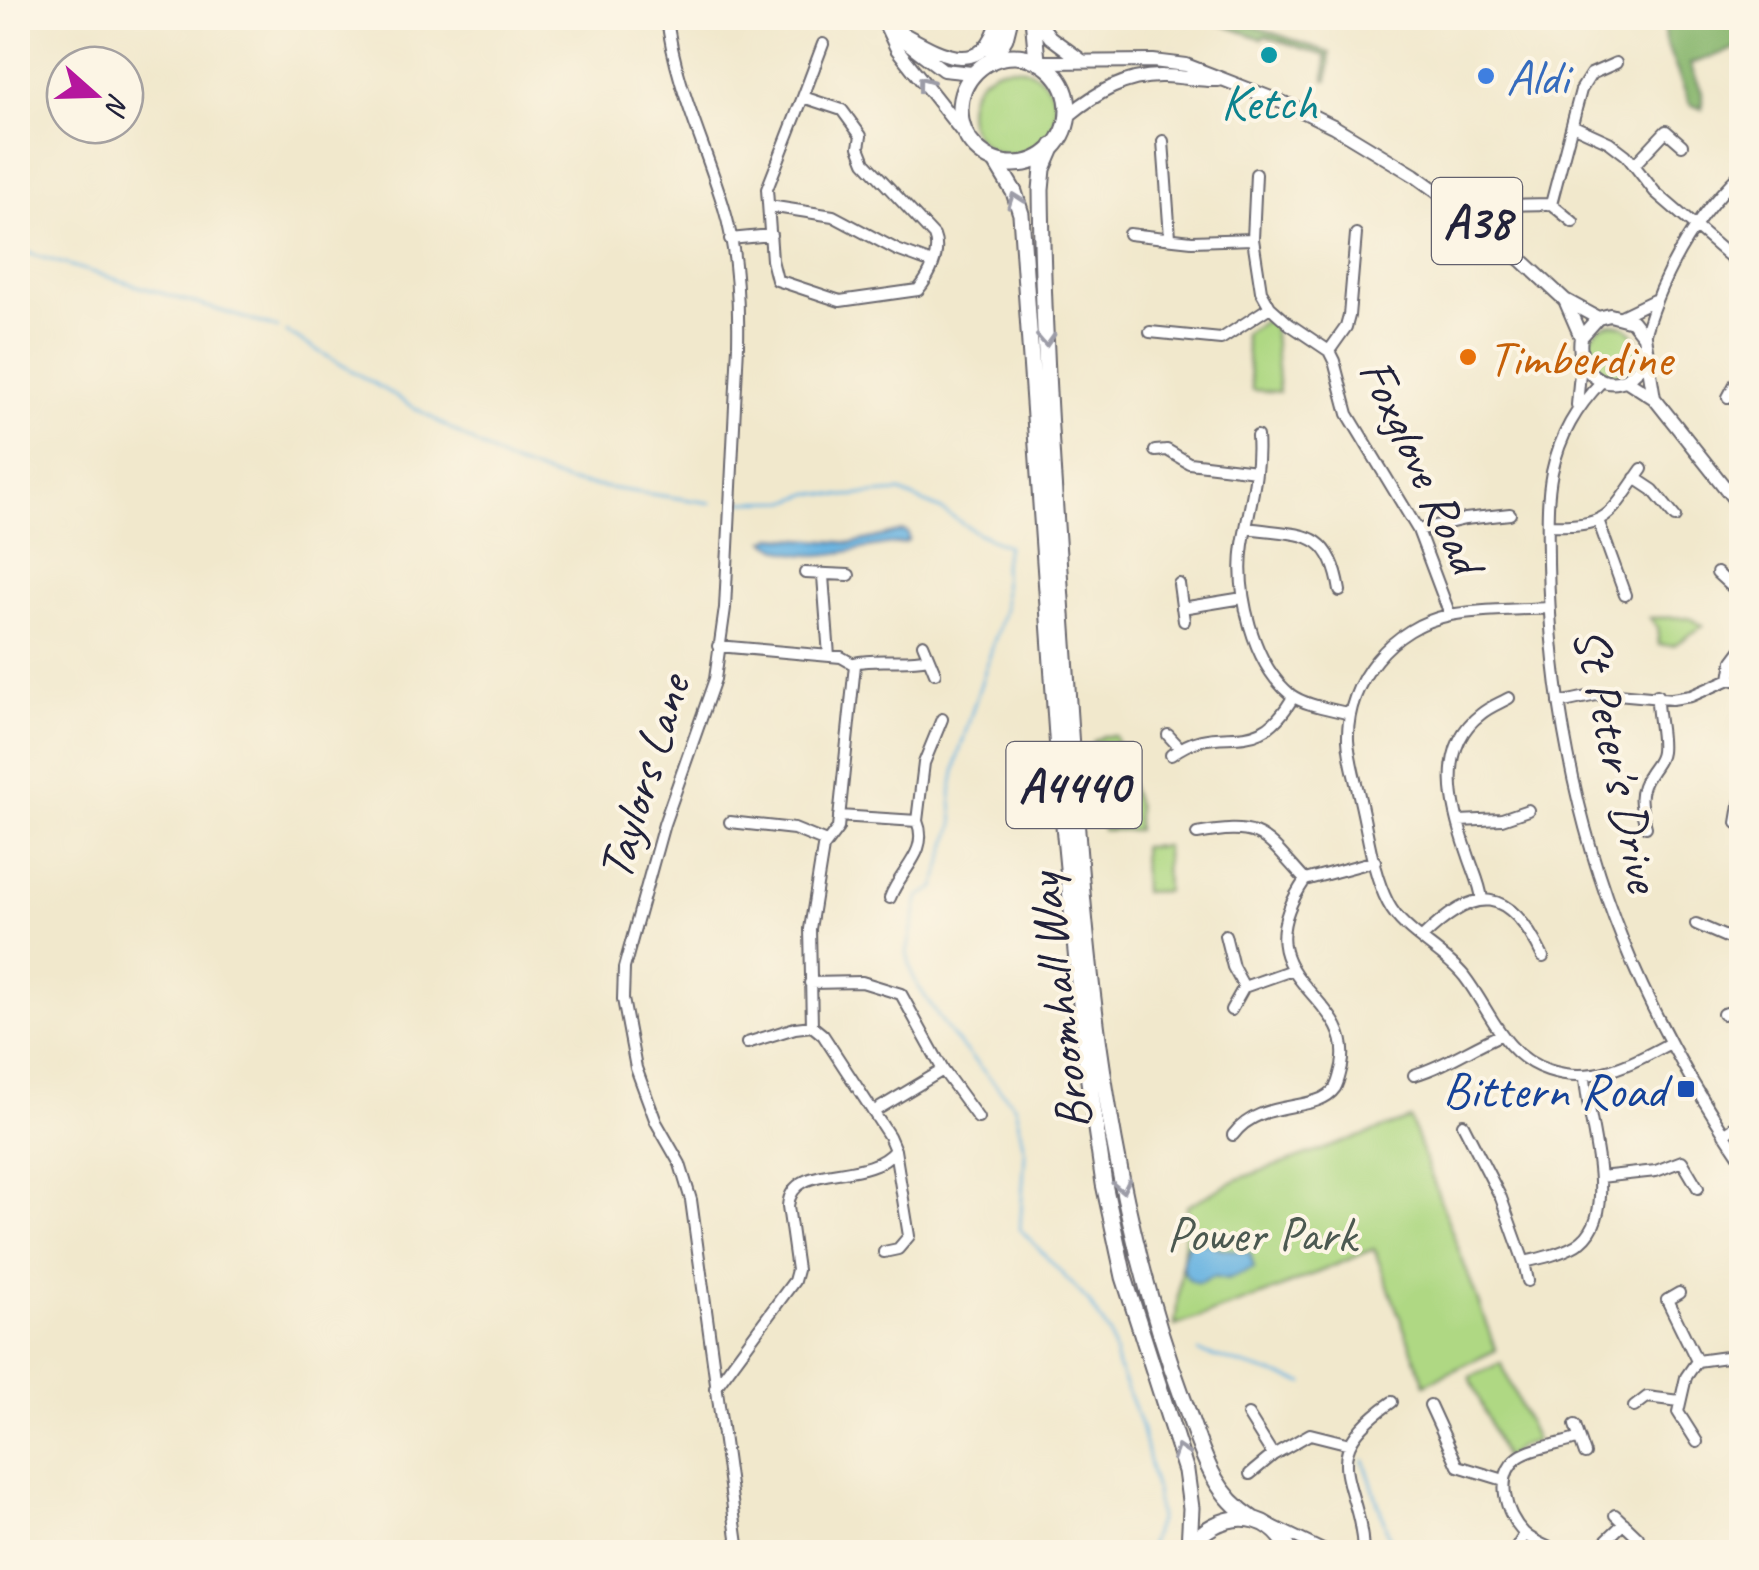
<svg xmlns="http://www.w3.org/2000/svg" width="1759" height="1570" font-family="Caveat,sans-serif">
	<rect width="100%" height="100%" fill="#fcf5e5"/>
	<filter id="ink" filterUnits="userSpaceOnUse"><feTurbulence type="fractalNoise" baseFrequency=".01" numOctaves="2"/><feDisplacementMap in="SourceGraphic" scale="20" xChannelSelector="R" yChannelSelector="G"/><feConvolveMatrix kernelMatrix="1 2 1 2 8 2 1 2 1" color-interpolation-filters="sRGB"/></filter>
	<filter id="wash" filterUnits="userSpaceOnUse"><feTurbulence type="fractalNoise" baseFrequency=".0048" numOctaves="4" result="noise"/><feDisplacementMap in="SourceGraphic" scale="40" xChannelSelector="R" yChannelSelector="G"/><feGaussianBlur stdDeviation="2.25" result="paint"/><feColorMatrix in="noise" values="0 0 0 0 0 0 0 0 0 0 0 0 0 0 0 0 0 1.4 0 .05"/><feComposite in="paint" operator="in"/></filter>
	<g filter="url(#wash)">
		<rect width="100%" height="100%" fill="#f1e8cc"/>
		<path fill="#afd883" stroke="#687d5f" stroke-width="2.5" d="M968 111a44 44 0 1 1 88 0a44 44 0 1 1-88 0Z
			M1267 319 1273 321 1279 392 1252 390 1244 334Z
			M1587 350a26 26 0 1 1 52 0a26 26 0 1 1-52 0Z
			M1689 617 1703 626 1674 645H1659L1657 627 1650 618Z
			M1103 736H1115L1137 808V830H1103L1093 742Z
			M1165 846 1166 891 1143 892 1142 847Z
			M1410 1119 1496 1350 1425 1384 1374 1249 1266 1294 1175 1326 1187 1206 1238 1179Z
			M1501 1363 1536 1441 1519 1446 1505 1460 1470 1377Z"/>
		<path fill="#8bb871" stroke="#566d56" stroke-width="2.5" d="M1204 18 1237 20 1330 53 1328 80H1325L1326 56 1265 36 1262 39Z
			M1663 18 1674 27 1677 18H1741V47L1690 64 1702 92V109L1690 104 1665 41Z"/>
		<path fill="#68b3e1" stroke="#456a8e" stroke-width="2.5" d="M903 531 908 533 909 540 905 543C861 544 807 571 766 541L773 537 852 543Z
			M1197 1239 1220 1248 1250 1253 1254 1268 1227 1279 1214 1276 1198 1283C1177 1277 1181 1260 1188 1243Z"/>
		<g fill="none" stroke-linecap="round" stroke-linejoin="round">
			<path stroke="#68b3e1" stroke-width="2.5" d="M18 250 278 328
				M286 332 507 462 568 482 711 503
				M738 502 790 501 812 493 844 496 900 492 942 510 977 533 1007 546 1003 564 1004 610 958 756 951 793 954 824 935 888 919 897 907 953 914 980 951 1035 1015 1106 1025 1153 1020 1229 1088 1301 1110 1335 1118 1367 1141 1426 1155 1488 1159 1518 1147 1552
				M1199 1352 1304 1383
				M1364 1460 1394 1552"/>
		</g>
	</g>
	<g filter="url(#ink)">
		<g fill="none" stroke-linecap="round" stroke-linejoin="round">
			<g stroke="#6a676e" stroke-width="14">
				<path id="minor" d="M667 18C675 85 705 144 724 208 737 251 739 300 738 345L725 608 715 679 664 824 624 968 623 999 636 1068 656 1122 680 1164 691 1200 739 1552
					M803 97 842 110 861 136 859 147 865 162 934 236C941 253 930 276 918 290L840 301 777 280 772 260 767 189Z
					M803 97 823 44
					M1574 126 1609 142 1626 155 1655 192 1742 267
					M1163 141 1170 237
					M1634 165 1666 131 1682 145
					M1256 174 1253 239 1261 291 1270 307 1289 324 1329 351 1334 361 1348 414 1418 530 1450 615
					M1507 205 1551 204
					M769 206 833 216 897 250 932 263
					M1573 222 1551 204 1581 90 1591 74 1616 63
					M1129 234 1192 241 1253 239
					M730 239 771 235
					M1621 316 1654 300
					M1150 332 1221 339 1270 307
					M1644 336C1662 273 1695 217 1742 172
					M1329 351 1346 327 1349 316 1356 234
					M1602 381C1576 408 1560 435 1552 472 1546 502 1548 533 1548 563 1550 690 1575 822 1623 941 1654 1018 1695 1091 1742 1160
					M1728 397 1742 371
					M1577 405 1581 362
					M1257 436C1260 472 1249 508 1243 544 1236 592 1252 663 1291 695 1306 706 1333 709 1350 714
					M1155 451 1167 450 1189 463 1256 471
					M1635 478 1653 490 1675 517
					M1598 520 1625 595
					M1548 525C1609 528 1610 514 1642 469
					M1246 528C1302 536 1330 527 1340 591
					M1418 530 1465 519 1510 514
					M805 573 849 575
					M1717 573 1742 596
					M823 576 829 656
					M1179 584 1184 621
					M1182 608 1243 598
					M1549 608C1517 610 1482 609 1450 615 1393 626 1346 681 1348 740 1349 760 1356 781 1360 800 1368 833 1372 872 1388 903 1404 934 1442 949 1464 976 1491 1011 1503 1056 1548 1070 1593 1085 1631 1064 1670 1043
					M923 644 935 673
					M718 646 841 657 855 665 838 828 823 848 810 929 812 1026
					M854 663C878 657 903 664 928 658
					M1730 679 1733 661 1742 649
					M1559 703 1606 693 1672 699 1691 696 1730 679 1742 682
					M1168 735 1180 748
					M1171 755C1221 716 1255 765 1293 697
					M839 816 917 821 924 763 942 719
					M1459 821 1502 819 1528 810
					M730 822 794 829 826 842
					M1737 823 1742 793
					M1646 827C1640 805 1636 792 1650 773 1655 765 1660 761 1661 752 1663 734 1656 714 1657 695
					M1197 834C1262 822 1263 834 1305 880
					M890 898C900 870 930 852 917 821
					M1482 899C1480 883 1473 870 1468 854 1452 809 1436 748 1481 714 1489 707 1500 703 1509 698
					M1696 924 1742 944
					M1225 935 1233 967 1244 987 1292 970
					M1422 938C1476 885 1508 885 1543 957
					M810 983 862 982 901 994 943 1070
					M1231 1010 1244 987
					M1723 1014 1742 1009
					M747 1043 795 1028 812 1026
					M1414 1075C1445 1066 1470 1048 1500 1035
					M873 1112 943 1070 978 1118
					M1463 1124 1501 1198 1524 1262C1542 1258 1560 1254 1576 1245 1624 1217 1586 1121 1585 1076
					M1724 1134 1742 1122
					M1233 1135C1261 1097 1317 1114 1335 1088 1339 1081 1340 1073 1342 1066 1357 992 1235 982 1305 880L1375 861
					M1600 1177 1656 1171 1682 1161 1698 1188
					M884 1252 898 1249 909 1236 895 1150
					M1524 1262 1528 1281
					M1679 1293 1667 1300 1697 1361
					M715 1388 794 1281 797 1270 788 1206C792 1159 866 1186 895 1150L889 1136 823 1035 812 1026
					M1430 1405 1458 1466 1504 1480
					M1634 1407 1647 1397 1679 1401
					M1248 1415 1273 1455
					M1575 1425 1585 1454
					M1697 1442 1678 1412 1686 1377 1697 1361 1726 1357 1742 1362
					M1250 1474 1273 1455 1310 1434 1350 1444
					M1615 1515 1638 1537
					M1271 1525 1327 1552
					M1363 1552C1361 1479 1311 1458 1392 1402
					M1514 1552 1525 1534
					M1559 1552C1548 1547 1533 1542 1524 1533 1505 1514 1494 1475 1519 1457 1533 1447 1561 1445 1579 1438
					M1594 1552 1624 1523"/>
			</g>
			<g stroke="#6a676e" stroke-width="16">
				<path id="major" d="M1036 18 1050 37 1081 60
					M885 24C926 43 980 91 999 18
					M885 24 897 49 968 139
					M897 35 943 70 972 73
					M1044 62 1153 61 1186 65 1294 107 1333 126 1414 175 1487 228 1565 300 1598 318
					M1069 115C1096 93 1126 75 1163 76 1181 76 1200 81 1218 80
					M1565 300 1581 337
					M1645 358C1625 401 1574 383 1581 337L1598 318 1610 315 1632 321 1644 336 1654 398
					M1626 380 1654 398 1742 509"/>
			</g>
			<g stroke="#6a676e" stroke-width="19">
				<path id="highway" d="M1033 18 1037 60
					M960 110a54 54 0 1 1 108 0a54 54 0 1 1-108 0Z
					M990 62 1005 38 1010 18
					M1053 146 1043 169 1041 190C1043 351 1055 512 1066 672 1082 917 1097 1167 1183 1399 1201 1446 1209 1491 1253 1519
					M996 162 1014 192 1021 214 1061 794 1087 1067 1104 1184 1124 1277 1186 1471 1191 1508 1189 1547
					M1189 1547C1217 1511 1268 1505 1290 1552"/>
			</g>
			<use href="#minor" stroke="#fff" stroke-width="10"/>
			<use href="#major" stroke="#fff" stroke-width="12"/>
			<use href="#highway" stroke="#fff" stroke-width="15"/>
		</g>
		<defs><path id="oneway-chevron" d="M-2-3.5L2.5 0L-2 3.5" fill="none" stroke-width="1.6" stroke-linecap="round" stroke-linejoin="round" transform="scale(2.5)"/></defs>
		<g stroke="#9c9ca7">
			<use href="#oneway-chevron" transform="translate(924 83) rotate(-127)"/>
			<use href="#oneway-chevron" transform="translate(1015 200) rotate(-110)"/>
			<use href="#oneway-chevron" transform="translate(1046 340) rotate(87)"/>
			<use href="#oneway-chevron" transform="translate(1122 1186) rotate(78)"/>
			<use href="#oneway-chevron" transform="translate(1180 1452) rotate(-108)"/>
		</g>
	</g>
	<circle fill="#0f9aa8" stroke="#fcf5e5" stroke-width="4" cx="1269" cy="55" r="10"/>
	<circle fill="#3f7fe0" stroke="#fcf5e5" stroke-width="4" cx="1486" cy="76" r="10"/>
	<circle fill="#e8710a" stroke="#fcf5e5" stroke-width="4" cx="1468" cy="357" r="10"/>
	<rect fill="#1a4fb4" stroke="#fcf5e5" stroke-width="4" x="1676" y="1079" width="20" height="20" rx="5"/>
	<g text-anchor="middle" stroke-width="8" stroke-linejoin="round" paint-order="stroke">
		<g fill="#fcf5e5" stroke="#63616e" stroke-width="2.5">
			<rect x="1432" y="178" width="90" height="86" rx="8"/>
			<rect x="1006.5" y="742" width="135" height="86" rx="8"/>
		</g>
		<g font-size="48" font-weight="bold" fill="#22223b">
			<text x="1477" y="238">A38</text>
			<text x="1074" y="802">A4440</text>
		</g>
		<g font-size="50" fill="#366cbe" stroke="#fcf5e5" text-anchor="start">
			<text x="1506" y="94">Aldi</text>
		</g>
		<g font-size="50" fill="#0d838f" stroke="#fcf5e5">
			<text x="1269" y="119">Ketch</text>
		</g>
		<g font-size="50" fill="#c56008" stroke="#fcf5e5" text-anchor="start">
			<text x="1488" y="375">Timberdine</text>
		</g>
		<g font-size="50" fill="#22223b" stroke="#fcf5e5">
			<text transform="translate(1423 465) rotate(65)" y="18">Foxglove Road</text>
			<text transform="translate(1619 759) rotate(78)" y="18">St Peter's Drive</text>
			<text transform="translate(642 777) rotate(-73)" y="18">Taylors Lane</text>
			<text transform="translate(1057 1002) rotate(-97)" y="18">Broomhall Way</text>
		</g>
		<g font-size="50" fill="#164399" stroke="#fcf5e5" text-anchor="end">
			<text x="1666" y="1107">Bittern Road</text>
		</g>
		<g font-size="50" fill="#4c5951" stroke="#fcf5e5">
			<text x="1261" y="1251">Power Park</text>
		</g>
	</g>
	<rect width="1759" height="1570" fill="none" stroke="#fcf5e5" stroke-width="60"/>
	<g transform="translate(95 95) rotate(110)"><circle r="48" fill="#fcf5e5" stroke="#a5a1a1" stroke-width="2.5"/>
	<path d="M0-8L18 38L0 25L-18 38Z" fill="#b5179e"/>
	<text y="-15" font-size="28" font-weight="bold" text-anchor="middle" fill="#22223b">N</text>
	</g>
</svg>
